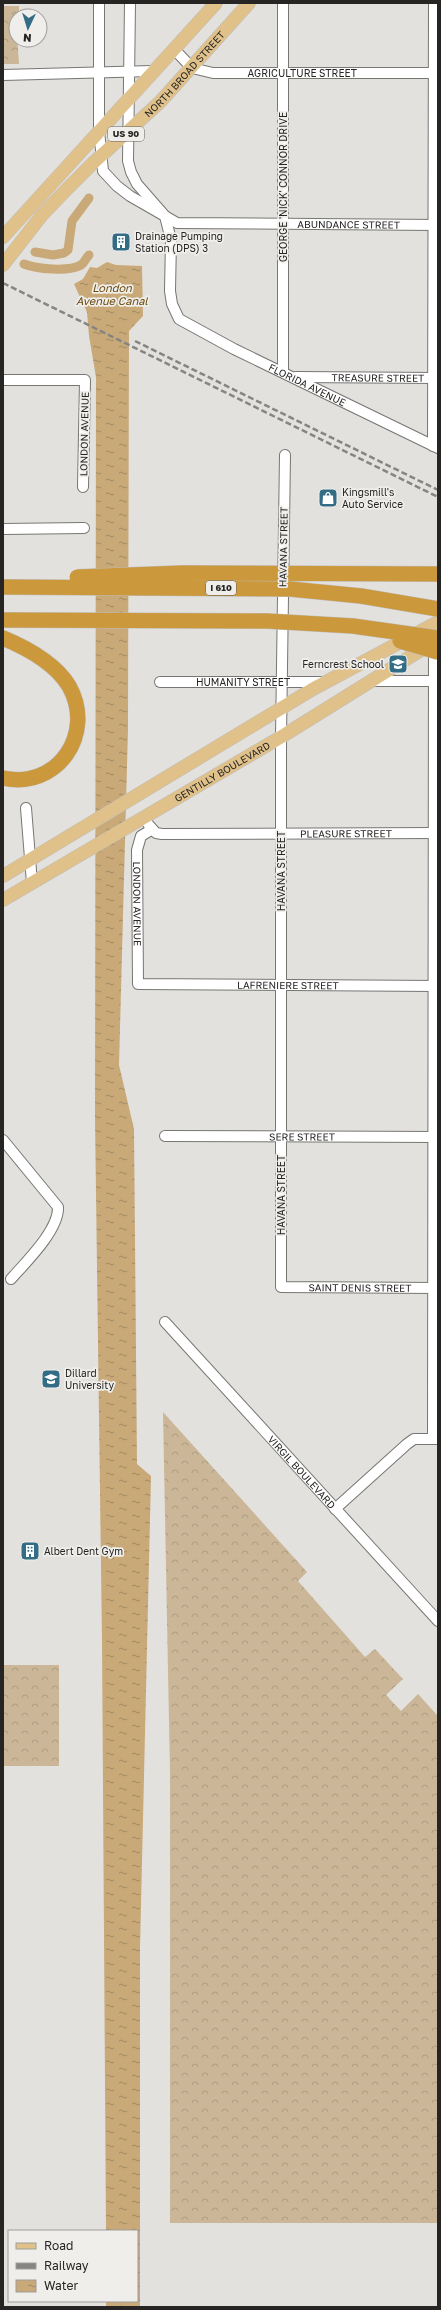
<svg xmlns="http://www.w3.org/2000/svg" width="441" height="2310" font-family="'Golos Text',sans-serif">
	<defs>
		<pattern id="forest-crowns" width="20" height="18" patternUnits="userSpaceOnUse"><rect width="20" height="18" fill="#cbb798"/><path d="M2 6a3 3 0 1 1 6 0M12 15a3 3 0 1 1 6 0" fill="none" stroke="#ae9d83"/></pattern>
		<pattern id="water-ripples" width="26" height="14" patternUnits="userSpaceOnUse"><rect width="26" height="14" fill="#c8a977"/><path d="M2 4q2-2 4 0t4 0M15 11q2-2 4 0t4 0" fill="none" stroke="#a28961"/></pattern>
	</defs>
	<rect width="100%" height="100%" fill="#e3e1de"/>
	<path fill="url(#forest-crowns)" d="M3 6H19V16H16L19 64H3Z
		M163 1412 307 1572 298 1581 365 1657 375 1649 403 1679 386 1695 401 1711 418 1694 438 1716V2223H170V1774Z
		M3 1665H59V1766H3Z"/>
	<path fill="url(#water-ripples)" d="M107 262 116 265 142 266 143 316 129 331 128 729 119 1065 134 1129 137 1464 151 1476 140 1948V2307H106V2301H137V2231H106L102 1640 95 1118 96 377 89 336 87 312 74 284 83 279 90 267 97 268Z"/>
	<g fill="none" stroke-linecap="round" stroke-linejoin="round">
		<path stroke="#c8a977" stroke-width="9" d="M35 252 53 255 64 253 68 250 72 221 89 198
			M24 264C36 269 69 272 81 265 84 263 86 258 89 255"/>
		<g stroke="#787673" stroke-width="12">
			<g id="minor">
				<path id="s1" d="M99 3V130L103 171 117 186 130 196 177 223 438 225"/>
				<path id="s2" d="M130 3 128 161 131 172 137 184 165 216 171 240 170 291 172 304 179 319 234 349 438 448"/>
				<path id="s3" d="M174 49 192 68 213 73H438"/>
				<path d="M3 75 152 71"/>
				<path d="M283 372V3"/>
				<path id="s4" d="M296 377 438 378"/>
				<path d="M3 380H85L83 487"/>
				<path d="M433 446 434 3"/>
				<path id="s5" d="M285 455 281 737V1287L438 1288"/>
				<path d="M3 529 84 528"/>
				<path d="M370 681H438"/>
				<path id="s6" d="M160 682H325"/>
				<path d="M26 808 32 883"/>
				<path id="s7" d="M148 824 156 833 162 834 438 833"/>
				<path id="s8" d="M151 830 141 836 137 850 138 984 438 986"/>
				<path id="s9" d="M165 1136 438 1137"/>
				<path d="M3 1140 58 1207C59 1230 26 1262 11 1279"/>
				<path id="s10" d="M165 1322 438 1621"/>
				<path d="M433 1438 434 645"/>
				<path d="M335 1509 407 1444 414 1439H438"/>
			</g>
		</g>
		<g stroke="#bebebd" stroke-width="14">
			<g id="major">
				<path d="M3 237 216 3"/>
				<path id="s11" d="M3 265 42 215 67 189 93 163 160 102 249 3"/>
				<path d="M3 876 313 689 438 622"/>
				<path id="s12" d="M3 900 281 737 429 645"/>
			</g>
		</g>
		<g stroke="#bebebd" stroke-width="16">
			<path id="highway" d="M3 638C27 648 55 663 69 686 96 734 57 790 3 778"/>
		</g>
		<use href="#minor" stroke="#fff" stroke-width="10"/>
		<use href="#major" stroke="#e0c18a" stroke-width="13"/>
		<use href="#highway" stroke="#cc983c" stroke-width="15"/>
		<path stroke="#868583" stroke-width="2.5" stroke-dasharray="6 3" stroke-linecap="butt" d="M3 283 438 497
			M135 341 438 490"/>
		<g stroke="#bebebd" stroke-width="16" stroke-linecap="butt">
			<path id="highway-bridge" d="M77 577 182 573 438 574
				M3 587 290 589 361 596 438 609
				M3 620 267 621 353 626 438 638
				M400 641 438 652"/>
		</g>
		<use href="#highway-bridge" stroke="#cc983c" stroke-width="15"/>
	</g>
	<defs>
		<g id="building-square" transform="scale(1)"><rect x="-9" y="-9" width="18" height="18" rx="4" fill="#326c85" stroke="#f0eeeb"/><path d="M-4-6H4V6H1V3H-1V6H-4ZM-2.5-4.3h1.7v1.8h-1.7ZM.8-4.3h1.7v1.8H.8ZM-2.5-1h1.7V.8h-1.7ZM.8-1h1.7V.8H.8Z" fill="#fff"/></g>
		<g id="shop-square" transform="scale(1)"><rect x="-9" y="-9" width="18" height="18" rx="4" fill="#326c85" stroke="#f0eeeb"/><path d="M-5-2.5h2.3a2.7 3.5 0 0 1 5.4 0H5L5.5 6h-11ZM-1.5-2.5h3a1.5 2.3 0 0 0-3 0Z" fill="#fff"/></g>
		<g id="school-square" transform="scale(1)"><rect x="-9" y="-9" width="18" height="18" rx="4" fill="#326c85" stroke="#f0eeeb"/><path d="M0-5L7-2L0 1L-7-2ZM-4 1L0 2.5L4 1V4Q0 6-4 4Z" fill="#fff"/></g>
		<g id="university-square" transform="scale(1)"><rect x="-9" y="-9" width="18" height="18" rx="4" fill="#326c85" stroke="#f0eeeb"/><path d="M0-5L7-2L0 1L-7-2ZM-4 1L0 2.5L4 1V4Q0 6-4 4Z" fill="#fff"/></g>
	</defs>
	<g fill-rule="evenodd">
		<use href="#building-square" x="121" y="242"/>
		<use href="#shop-square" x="328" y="498"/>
		<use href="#school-square" x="398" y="664"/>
		<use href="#university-square" x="51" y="1379"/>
		<use href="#building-square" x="30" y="1551"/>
	</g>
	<g text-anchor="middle" stroke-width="3.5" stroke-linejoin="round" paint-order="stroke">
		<g fill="#f0eeeb" stroke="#636160" stroke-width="1">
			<rect x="108" y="127" width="36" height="14" rx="3"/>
			<rect x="206" y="581" width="30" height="14" rx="3"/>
		</g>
		<g font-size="9" font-weight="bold" fill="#262524">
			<text x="126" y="137">US 90</text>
			<text x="221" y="591">I 610</text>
		</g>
		<g font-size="10" fill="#262524" stroke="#f0eeeb">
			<text dy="4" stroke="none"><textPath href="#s3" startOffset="137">AGRICULTURE STREET</textPath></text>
			<text dy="4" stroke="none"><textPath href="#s11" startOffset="264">NORTH BROAD STREET</textPath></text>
			<text transform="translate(283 187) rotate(-90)" y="4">GEORGE 'NICK' CONNOR DRIVE</text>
			<text dy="4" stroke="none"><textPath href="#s1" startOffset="431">ABUNDANCE STREET</textPath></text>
			<text dy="4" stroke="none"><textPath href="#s4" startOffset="82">TREASURE STREET</textPath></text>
			<text dy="4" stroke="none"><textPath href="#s2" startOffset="475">FLORIDA AVENUE</textPath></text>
			<text transform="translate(84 434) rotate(-89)" y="4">LONDON AVENUE</text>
			<text transform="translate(283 547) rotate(-89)" y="4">HAVANA STREET</text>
			<text dy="4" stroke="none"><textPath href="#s6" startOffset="83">HUMANITY STREET</textPath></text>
			<text dy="4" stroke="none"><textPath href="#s12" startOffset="254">GENTILLY BOULEVARD</textPath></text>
			<text dy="4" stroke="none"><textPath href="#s7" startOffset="202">PLEASURE STREET</textPath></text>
			<text transform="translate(281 871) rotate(-90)" y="4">HAVANA STREET</text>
			<text dy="4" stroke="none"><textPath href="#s8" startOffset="80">LONDON AVENUE</textPath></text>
			<text dy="4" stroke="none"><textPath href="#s8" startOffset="310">LAFRENIERE STREET</textPath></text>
			<text dy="4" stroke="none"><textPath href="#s9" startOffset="137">SERE STREET</textPath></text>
			<text transform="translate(281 1195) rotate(-90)" y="4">HAVANA STREET</text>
			<text dy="4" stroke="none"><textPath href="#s5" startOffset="911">SAINT DENIS STREET</textPath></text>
			<text dy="4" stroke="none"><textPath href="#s10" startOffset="203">VIRGIL BOULEVARD</textPath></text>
		</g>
		<g font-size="10" fill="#262524" stroke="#f0eeeb" text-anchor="start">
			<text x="135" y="240">Drainage Pumping<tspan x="135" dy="12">Station (DPS) 3</tspan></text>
			<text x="342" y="496">Kingsmill's<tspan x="342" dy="12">Auto Service</tspan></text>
			<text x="384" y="668" text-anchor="end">Ferncrest School</text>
			<text x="65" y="1377">Dillard<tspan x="65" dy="12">University</tspan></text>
			<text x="44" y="1555">Albert Dent Gym</text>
		</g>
		<g font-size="11" font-style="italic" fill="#6b4c0f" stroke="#f0eeeb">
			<text x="112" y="292">London<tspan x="112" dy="13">Avenue Canal</tspan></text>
		</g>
	</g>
	<rect width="441" height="2310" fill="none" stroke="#262524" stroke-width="8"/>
	<rect x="8" y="2230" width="130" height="72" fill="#f0eeeb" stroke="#9f9e9b"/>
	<rect x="16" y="2243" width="20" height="6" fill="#e0c18a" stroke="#9f9e9b"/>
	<text x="44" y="2250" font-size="12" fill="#262524">Road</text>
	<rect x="16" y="2263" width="20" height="6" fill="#868583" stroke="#9f9e9b"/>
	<text x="44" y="2270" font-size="12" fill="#262524">Railway</text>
	<rect x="16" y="2280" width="20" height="12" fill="url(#water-ripples)" stroke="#9f9e9b"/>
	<text x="44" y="2290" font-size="12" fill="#262524">Water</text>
	<g transform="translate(28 28) rotate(184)"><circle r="19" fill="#f0eeeb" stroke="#9f9e9b"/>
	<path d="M0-3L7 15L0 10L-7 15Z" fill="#326c85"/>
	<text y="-6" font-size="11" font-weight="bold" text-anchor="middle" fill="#262524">N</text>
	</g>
</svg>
